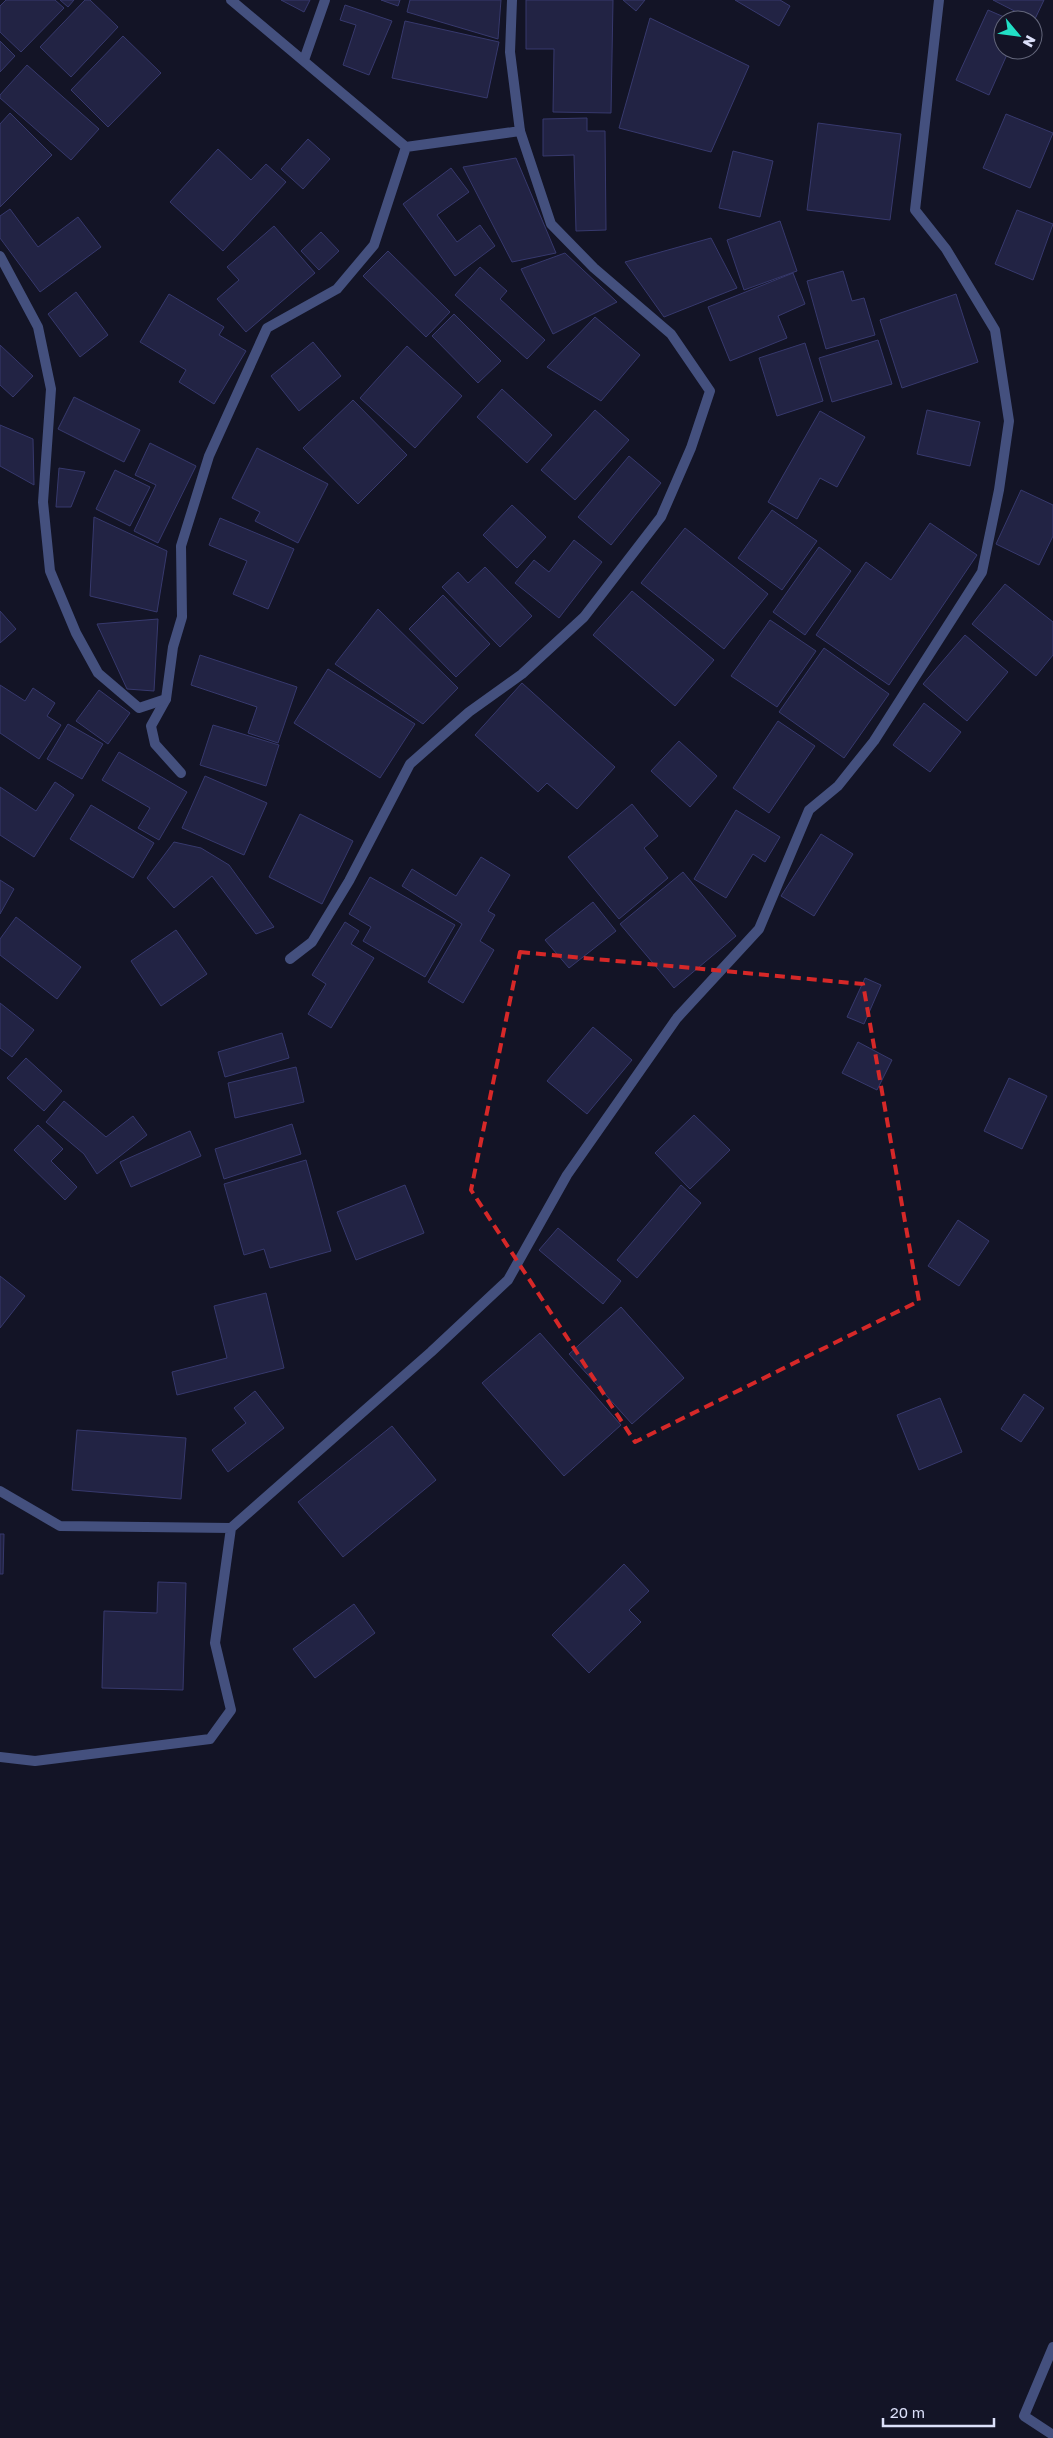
<svg xmlns="http://www.w3.org/2000/svg" width="1053" height="2438" font-family="'Golos Text',sans-serif">
	<rect width="100%" height="100%" fill="#131426"/>
	<path fill="#222344" stroke="#37396d" d="M6 0H55L64 8 21 52 0 32V6Z
		M60 0H74L68 7Z
		M85 0H90L118 27 71 77 40 47Z
		M281 0H310L304 12Z
		M381 0H400L398 6Z
		M410 0H501L498 39 407 12Z
		M526 0H613L611 113 553 112 554 49H526Z
		M623 0H645L636 11Z
		M735 0H780L790 6 779 26Z
		M993 0H1044L1034 21Z
		M345 5 392 21 369 75 343 65 356 25 340 20Z
		M988 10 1011 20H1003V50H1009L989 95 956 80Z
		M650 18 749 66 711 152 619 128Z
		M405 21 499 42 487 98 392 78Z
		M123 36 161 73 108 127 71 90Z
		M0 41 15 56 0 72Z
		M27 65 99 129 71 160 0 98V95Z
		M10 113 52 155 0 207V124Z
		M1006 114 1053 133 1030 188 983 168Z
		M587 118V131H605L606 230 576 231 574 155 543 156V119Z
		M818 123 901 134 890 220 807 210Z
		M308 139 330 159 303 189 281 169Z
		M218 149 251 180 266 164 286 182 223 251 170 202Z
		M733 151 773 161 760 217 719 208Z
		M516 158 556 253 512 262 463 167Z
		M451 168 469 192 437 215 457 242 480 225 495 246 455 276 403 204Z
		M10 209 38 247 78 217 101 247 40 292 0 238V216Z
		M1017 210 1053 224 1033 280 995 264Z
		M780 221 797 271 744 290 727 240Z
		M274 226 315 273 246 332 217 299 239 280 227 267Z
		M321 232 339 251 319 270 301 251Z
		M711 238 737 288 664 317 625 262Z
		M388 251 450 312 426 337 363 276Z
		M565 253 617 302 553 334 521 269Z
		M480 267 507 291 500 299 545 340 527 359 455 295Z
		M843 271 852 301 864 298 875 335 826 349 807 281Z
		M793 273 805 304 778 316 787 338 730 361 708 307Z
		M76 292 108 335 80 357 48 314Z
		M169 294 224 327 219 335 246 351 214 404 179 382 186 370 140 342Z
		M956 294 978 362 902 388 880 320Z
		M454 314 501 361 478 383 432 336Z
		M595 317 640 355 601 401 547 367Z
		M878 340 892 384 832 402 819 358Z
		M313 342 341 376 299 411 271 376Z
		M805 343 823 401 777 416 759 358Z
		M0 345 33 376 13 397 0 385Z
		M407 346 462 396 415 448 360 398Z
		M502 389 552 435 527 463 477 417Z
		M74 397 140 430 124 462 58 429Z
		M353 400 407 455 358 504 303 448Z
		M595 410 629 440 575 500 541 470Z
		M927 410 980 422 970 466 917 454Z
		M820 411 865 437 837 487 820 478 797 519 768 502Z
		M0 425 33 439 34 485 0 466Z
		M150 443 196 466 158 543 134 531 156 485 135 475Z
		M257 448 328 484 298 543 255 521 260 512 232 498Z
		M629 456 661 483 611 545 578 517Z
		M59 468 85 472 71 507H56Z
		M115 470 150 487 130 526 96 509Z
		M1021 490 1053 505V536L1039 565 996 544Z
		M512 505 546 537 517 568 483 535Z
		M772 510 817 541 782 590 738 558Z
		M94 517 167 551 157 612 90 596Z
		M220 518 294 549 268 609 233 594 247 561 209 545Z
		M930 523 977 555 889 685 816 635 866 562 891 580Z
		M685 528 768 594 724 649 641 583Z
		M574 540 602 562 559 618 515 583 534 560 549 572Z
		M819 547 851 571 805 635 773 612Z
		M485 567 532 616 500 647 442 587 458 572 468 583Z
		M1005 584 1053 622V655L1036 676 972 624Z
		M632 591 714 660 675 706 593 635Z
		M443 595 490 644 456 677 409 629Z
		M378 609 458 688 423 724 335 664Z
		M0 611 16 629 0 643Z
		M158 619 154 691 127 689 97 624Z
		M770 620 816 651 777 707 731 676Z
		M965 635 1008 672 967 721 923 684Z
		M824 648 889 694 844 758 779 712Z
		M200 655 297 687 278 743 248 733 257 707 191 685Z
		M328 669 415 724 380 778 294 723Z
		M522 683 615 767 577 809 547 783 538 792 475 735Z
		M0 685 25 701 33 688 55 703 47 716 61 725 39 759 0 733Z
		M99 690 130 713 108 744 76 721Z
		M924 703 961 732 930 772 893 745Z
		M778 721 815 746 769 813 733 788Z
		M68 724 103 744 82 779 47 759Z
		M213 725 279 745 266 786 200 765Z
		M679 741 717 776 690 807 651 771Z
		M119 752 187 792 159 840 138 828 150 808 102 780Z
		M205 776 267 803 244 855 182 828Z
		M55 782 74 795 34 857 0 835V787L36 811Z
		M632 804 658 836 644 848 668 878 619 919 568 857Z
		M91 805 154 843 133 878 70 839Z
		M736 810 780 837 765 862 753 854 726 898 694 879Z
		M300 814 353 841 322 904 269 877Z
		M821 834 853 854 814 916 781 896Z
		M174 842 201 848 229 865 274 927 256 934 212 876 174 908 147 878Z
		M481 857 510 875 488 911 495 915 480 941 494 950 463 1003 428 982 462 924 402 886 412 869 456 896Z
		M683 872 736 936 674 988 620 924Z
		M370 877 455 925 425 977 363 941 371 927 349 914Z
		M0 880 14 889 0 914Z
		M593 902 616 931 569 968 545 940Z
		M16 917 81 967 57 999 0 955V939Z
		M345 922 359 931 351 944 374 958 331 1028 308 1014 326 984 312 975Z
		M176 930 207 974 161 1006 131 961Z
		M865 978 881 985 864 1024 847 1017Z
		M0 1003 34 1030 12 1057 0 1048Z
		M593 1027 632 1060 587 1114 547 1081Z
		M282 1033 289 1058 225 1077 218 1052Z
		M858 1042 892 1060 877 1090 842 1073Z
		M26 1058 62 1091 44 1111 7 1078Z
		M296 1067 304 1102 235 1118 228 1083Z
		M1009 1078 1047 1096 1022 1149 984 1131Z
		M64 1101 106 1137 133 1116 147 1135 97 1174 84 1154 46 1122Z
		M694 1115 730 1150 690 1189 655 1153Z
		M292 1124 301 1154 224 1179 215 1149Z
		M38 1125 63 1149 51 1161 77 1187 65 1200 14 1150Z
		M190 1131 201 1156 131 1187 120 1162Z
		M306 1160 331 1251 270 1268 264 1249 244 1255 224 1184Z
		M405 1185 424 1233 356 1260 337 1212Z
		M681 1185 701 1203 637 1278 617 1260Z
		M958 1220 989 1241 959 1286 928 1266Z
		M558 1228 621 1281 603 1304 539 1250Z
		M0 1276 25 1296 0 1328Z
		M266 1293 284 1368 177 1395 172 1372 227 1358 214 1306Z
		M621 1307 684 1378 632 1424 569 1354Z
		M540 1333 621 1425 564 1476 482 1383Z
		M255 1391 284 1428 228 1472 212 1450 246 1423 234 1408Z
		M1024 1394 1044 1408 1021 1442 1001 1429Z
		M940 1398 962 1452 919 1470 897 1415Z
		M392 1426 436 1480 343 1557 298 1502Z
		M77 1430 186 1438 181 1499 72 1490Z
		M0 1534H4L3 1574H0Z
		M624 1564 649 1591 629 1610 641 1622 589 1673 552 1635Z
		M158 1582 186 1583 183 1690 102 1688 104 1611 157 1613Z
		M354 1604 375 1633 315 1678 293 1649Z"/>
	<g fill="none" stroke-linecap="round" stroke-linejoin="round">
		<path stroke="#44507e" stroke-width="10" d="M166 699 151 726 155 744 181 773
			M290 959 312 942 349 881 410 764 469 712 522 674 584 617 661 517 691 448 710 391 671 334 594 268 551 224 520 131"/>
		<path stroke="#44507e" stroke-width="10" d="M231 0 406 147 520 131 510 52 512 0
			M304 60 325 0
			M0 256 38 327 51 389 43 502 50 571 76 633 98 673 139 708 166 699 173 647 182 617 181 546 209 456 267 328 337 289 374 245 406 147
			M0 1491 60 1526 231 1528
			M0 1757 35 1761 210 1739 231 1710 215 1643 231 1528 431 1352 508 1280 567 1175 677 1018 759 929 809 810 838 786 874 741 982 572 999 490 1009 421 995 330 946 249 915 210 939 0
			M1053 2347 1024 2416 1053 2435"/>
	</g>
	<path fill="none" stroke="#d62828" stroke-width="4" stroke-dasharray="10 6" stroke-linejoin="round" d="M520 952 863 984 919 1301 635 1442 471 1190Z"/>
	<g transform="translate(1018 35) rotate(119)"><circle r="24" fill="#131426" stroke="#63667b"/>
	<path d="M0-4L9 19L0 12L-9 19Z" fill="#22e0c6"/>
	<text y="-8" font-size="14" font-weight="bold" text-anchor="middle" fill="#dce0fa">N</text>
	</g>
	<path d="M883 2418v8h111v-8" fill="none" stroke="#dce0fa" stroke-width="2.5"/>
	<text x="890" y="2418" font-size="15" fill="#dce0fa" stroke="#131426" stroke-width="4" paint-order="stroke">20 m</text>
</svg>
